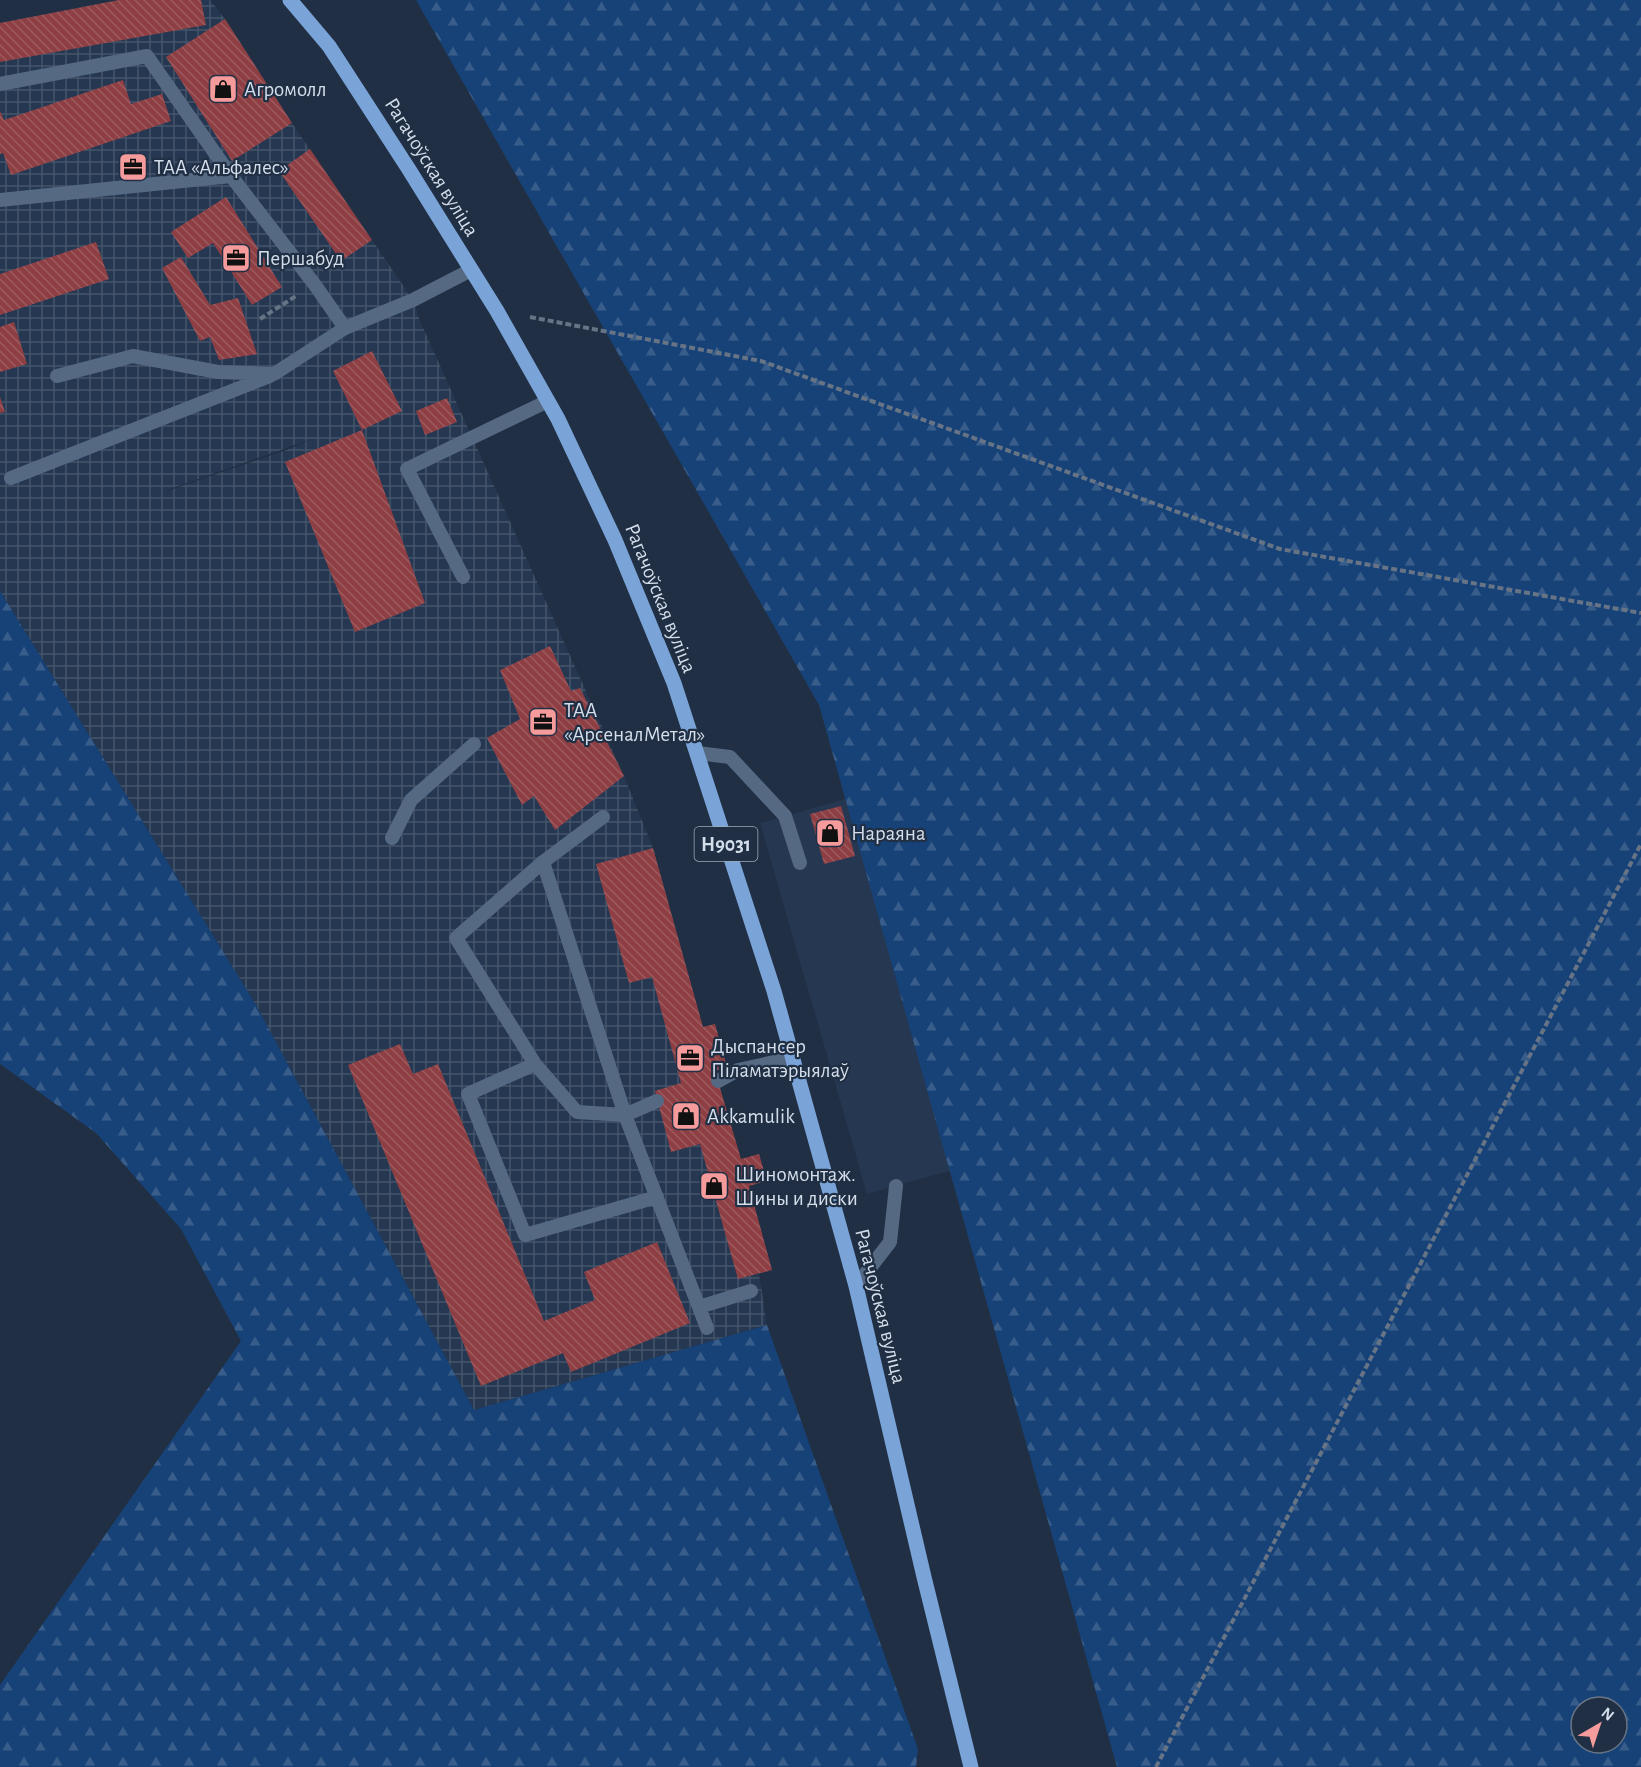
<svg xmlns="http://www.w3.org/2000/svg" width="1641" height="1767" font-family="'Alegreya Sans',sans-serif">
	<defs>
		<pattern id="industrial-grid" width="8" height="8" patternUnits="userSpaceOnUse" patternTransform="scale(1.5)"><rect width="8" height="8" fill="#253751"/><path d="M0 4h8M4 0v8" fill="none" stroke="#44546a"/></pattern>
		<pattern id="forest-firs" width="22" height="20" patternUnits="userSpaceOnUse" patternTransform="scale(1.5)"><rect width="22" height="20" fill="#174277"/><path d="M5 1l3.5 6h-7zM16 11l3.5 6h-7z" fill="#385d8a"/></pattern>
		<pattern id="building-back-hatch" width="6" height="6" patternUnits="userSpaceOnUse" patternTransform="scale(1.5)"><rect width="6" height="6" fill="#8e3f44"/><path d="M-1 5l2 2M0 0l6 6M5-1l2 2" fill="none" stroke="#9d5a5f"/></pattern>
	</defs>
	<rect width="100%" height="100%" fill="#202f43"/>
	<path fill="#253751" d="M856 796 963 1167 867 1194 760 823Z"/>
	<path fill="url(#industrial-grid)" fill-rule="evenodd" d="M119 0H210L225 19 292 123 413 300 420 321 624 776 653 848 703 1027 715 1024 727 1067 715 1071 772 1270 759 1274 767 1325 474 1410 256 1005 0 591V23ZM315 438 289 449 167 491V490Z"/>
	<path fill="url(#forest-firs)" fill-rule="evenodd" d="M416 0H1641V1767H1117L819 705ZM1581 1707H1617V1743H1581Z
		M0 591 256 1005 474 1410 767 1325 918 1749 916 1767H0V1685L241 1341 181 1229 96 1133 0 1064Z"/>
	<path fill="url(#building-back-hatch)" d="M119 0H201L206 25 0 62V23Z
		M225 19 292 123 232 161 166 57Z
		M123 80 131 104 162 94 171 121 11 175 3 153 0 154V111L4 120Z
		M310 149 372 240 341 261 279 171Z
		M226 197 282 287 252 305 213 243 188 258 171 232Z
		M96 242 109 279 0 315V274Z
		M181 257 210 305 238 298 257 354 219 360 210 337 200 341 162 268Z
		M14 322 27 364 0 372V327Z
		M372 351 402 411 362 430 333 371Z
		M0 397 5 412 0 413Z
		M447 398 457 422 425 435 416 411Z
		M362 430 425 603 355 632 285 462Z
		M550 646 571 691 580 688 624 776 555 830 534 796 522 805 487 738 520 719 500 670Z
		M841 806 855 856 824 864 810 814Z
		M653 848 703 1027 715 1024 727 1067 715 1071 741 1159 759 1154 767 1181 749 1186 772 1270 738 1279 700 1144 671 1152 655 1091 681 1083 652 977 629 983 596 864Z
		M400 1044 413 1074 438 1064 544 1321 595 1300 584 1272 657 1242 690 1323 571 1372 563 1353 481 1386 348 1065Z"/>
	<g fill="none" stroke-linecap="round" stroke-linejoin="round">
		<path stroke="#677486" stroke-width="4" stroke-dasharray="6 3" stroke-linecap="butt" d="M530 317 761 361 1280 549 1641 613
			M260 319 296 296
			M1156 1767 1641 844"/>
		<path stroke="#556983" stroke-width="14" d="M0 84 147 56 231 176
			M0 200 231 176 315 285 345 328 413 300 471 270
			M57 376 133 356 218 372 274 374 345 328
			M11 478 270 376
			M463 577 407 469 548 401
			M697 753 730 757 785 816 800 863
			M603 817 543 862 456 938 535 1064 577 1112 625 1115 657 1101
			M392 838 411 800 474 744
			M543 862 625 1115 707 1328
			M535 1064 468 1094 525 1235 657 1197
			M718 1081 738 1070 793 1058
			M856 1286 890 1242 896 1186
			M699 1307 751 1291"/>
		<path stroke="#7aa3d8" stroke-width="15" d="M290 0 329 46 408 168 497 311 558 419 615 540 674 683 774 991 856 1286 924 1577 971 1767"/>
	</g>
	<defs>
		<g id="shop-square" transform="scale(1.5)"><rect x="-9" y="-9" width="18" height="18" rx="4" fill="#f59b9c" stroke="#202f43"/><path d="M-5-2.5h2.3a2.7 3.5 0 0 1 5.4 0H5L5.5 6h-11ZM-1.5-2.5h3a1.5 2.3 0 0 0-3 0Z" fill="#111"/></g>
		<g id="office-square" transform="scale(1.5)"><rect x="-9" y="-9" width="18" height="18" rx="4" fill="#f59b9c" stroke="#202f43"/><path d="M-6-3h4V-5.5h4V-3h4V5H-6ZM-1-4.5V-3h2v-1.5ZM-6 0V1H6V0Z" fill="#111"/></g>
	</defs>
	<g fill-rule="evenodd">
		<use href="#shop-square" x="223" y="89"/>
		<use href="#office-square" x="133" y="167"/>
		<use href="#office-square" x="236" y="258"/>
		<use href="#office-square" x="543" y="722"/>
		<use href="#shop-square" x="830" y="833"/>
		<use href="#office-square" x="690" y="1058"/>
		<use href="#shop-square" x="686" y="1116"/>
		<use href="#shop-square" x="714" y="1186"/>
	</g>
	<g text-anchor="middle" stroke-width="4.5" stroke-linejoin="round" paint-order="stroke">
		<rect fill="#202f43" stroke="#9eaab9" stroke-width="1.5" x="694.5" y="827" width="63" height="34" rx="4.5"/>
		<g font-size="20" font-weight="bold" fill="#d4deeb">
			<text x="726" y="851">Н9031</text>
		</g>
		<g font-size="21" fill="#d4deeb" stroke="#202f43" text-anchor="start">
			<text x="244" y="96">Агромолл</text>
			<text x="154" y="174">ТАА «Альфалес»</text>
			<text x="257" y="265">Першабуд</text>
			<text x="564" y="717">ТАА<tspan x="564" dy="24">«АрсеналМетал»</tspan></text>
			<text x="851" y="840">Нараяна</text>
			<text x="711" y="1053">Дыспансер<tspan x="711" dy="24">Піламатэрыялаў</tspan></text>
			<text x="707" y="1123">Akkamulik</text>
			<text x="735" y="1181">Шиномонтаж.<tspan x="735" dy="24">Шины и диски</tspan></text>
		</g>
		<g font-size="21" fill="#d4deeb" stroke="#202f43">
			<text transform="translate(432 167) rotate(58)" y="7">Рагачоўская вуліца</text>
			<text transform="translate(661 598) rotate(68)" y="7">Рагачоўская вуліца</text>
			<text transform="translate(881 1306) rotate(76)" y="7">Рагачоўская вуліца</text>
		</g>
	</g>
	<g transform="translate(1599 1725) rotate(39)"><circle r="28" fill="#202f43" stroke="#687586" stroke-width="1.5"/>
	<path d="M0-4.5L10 22L0 15L-10 22Z" fill="#f59b9c"/>
	<text y="-9" font-size="16" font-weight="bold" text-anchor="middle" fill="#d4deeb">N</text>
	</g>
</svg>
